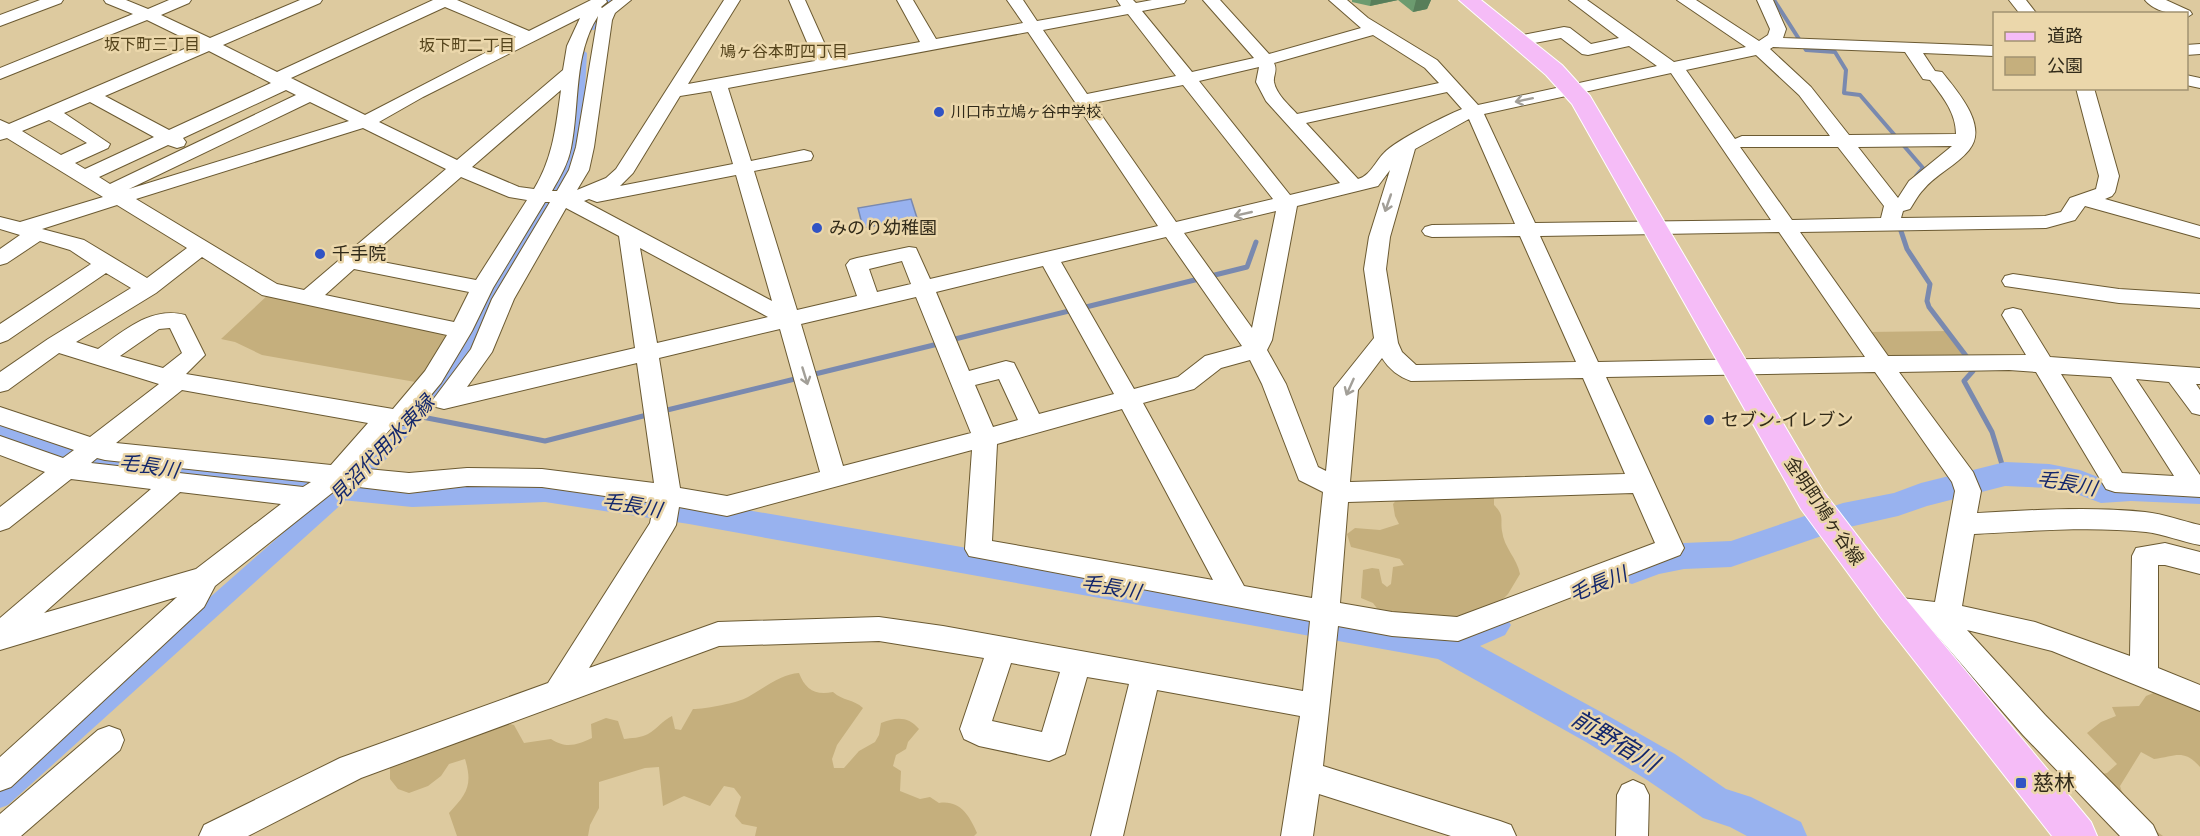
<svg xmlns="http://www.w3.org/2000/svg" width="2200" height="836" font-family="'Crimson Pro','Noto Sans JP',serif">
	<rect width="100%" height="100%" fill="#ddca9f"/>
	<path fill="#c5af7d" d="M270 293 451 334 421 383 262 355 235 342 221 339Z
		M1947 331 1968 360 1888 361 1867 332Z
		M1400 496 1494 497V505C1505 516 1500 519 1502 531 1504 548 1517 558 1520 574L1508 594 1498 604 1460 615 1433 622 1379 611 1373 603 1361 598 1363 570 1372 568 1379 569 1382 583 1387 587 1391 584 1393 567 1404 565 1400 559 1351 547 1347 534 1355 528 1380 530 1399 524 1395 516 1393 504Z
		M799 673C805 689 815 696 833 692 843 701 853 699 863 708L837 745 832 759 834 768H844L859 751 875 742 879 735 881 723C896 717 908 716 919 729L908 742 906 749 896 755 893 766 901 771 900 791 920 799 930 797 939 803C960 800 969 815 977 833L974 836H755L757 827 742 824 735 816 741 797 734 788 724 786 710 806 684 796 663 806 659 767 645 768 599 782V808L590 825 588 836H457L449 813C467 794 473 785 465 759L449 764 441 776 428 786 409 793 398 789 390 779V768L403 758 502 722 514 725 524 743 551 739C566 749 577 745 592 738L591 724 606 718 618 721 624 739C631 738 641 738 648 734 657 729 662 721 672 716L675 729 681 730 693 709C705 709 738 703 748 697 764 688 781 674 799 673Z
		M2156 692 2200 706V767C2183 748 2175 757 2154 759L2141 752 2120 786C2126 807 2145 823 2163 836H2148L2093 776 2107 773 2117 764 2087 733 2101 722 2116 716 2112 707 2139 706 2146 696Z"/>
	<path fill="#98b2ef" stroke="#7989af" stroke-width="1.5" d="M911 199 917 218 863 228 858 208Z"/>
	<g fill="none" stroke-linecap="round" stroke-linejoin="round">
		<path stroke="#7989af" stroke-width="4" d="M1774 0 1806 50 1835 52 1846 70 1844 93 1860 95 1923 168 1916 176"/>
		<path stroke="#7989af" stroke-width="5" d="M1899 225 1907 249 1930 284 1927 301 1929 307 1973 365V371L1964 381 1992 432 2005 474
			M1082 308 1247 267 1256 242
			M951 340 1073 310
			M811 375 942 343
			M663 411 799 378
			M417 416 545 441 651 414"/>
		<path fill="#98b2ef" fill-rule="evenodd" d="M605 0H617L594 30H586L584 27Z
			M581 49 587 53 583 127 569 177 501 289 459 378 436 406 355 492 8 805 0 808V782L341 482 424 398 446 371 485 289 555 177 569 127 575 53Z"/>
		<path fill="#98b2ef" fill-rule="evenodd" d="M0 422 93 447 140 456 412 483 545 478 689 500 1442 630 1493 610 1505 615 1511 625 1505 635 1480 646 1612 718 1675 754 1726 789 1751 797 1801 822 1807 836H1747L1730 827 1703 818 1647 780 1586 742 1438 659 689 524 545 502 412 507 140 480 93 471 0 444Z
			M2005 462 2049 464 2080 470 2103 479 2131 477 2200 480V504L2131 501 2101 503 2074 493 2049 488 2005 486 1927 506 1898 516 1845 528 1731 567 1684 569 1659 574 1632 584 1620 580 1615 570 1620 560 1656 548 1684 543 1731 541 1843 503 1894 493 1921 483Z"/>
		<g stroke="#6b5a32" stroke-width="2">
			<path id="minor" d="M40 0H63L61 3 0 26V15Z
				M104 0H126L148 9 169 0H191L189 3 161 15 210 38 300 0H322L320 3 223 45 277 72 433 0H457L529 31 591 0H606L607 2 601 7 602 8 613 0H631L615 13 612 20 594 147 589 170 577 190 606 178 616 169 724 0H740L688 84 815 61 789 0H805L831 58 920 42 897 0H913L936 39 1023 23 1007 0H1023L1037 21 1121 6 1117 0H1133L1136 3 1152 0H1186L1184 3 1142 11 1192 72 1254 58 1203 0H1220L1269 54 1361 28 1329 0H1347L1368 18 1437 60 1478 105 1657 66 1629 46 1588 55 1582 54 1561 38 1519 46 1513 45 1511 41 1513 37 1564 27 1570 28 1591 44 1619 38 1569 0H1587L1674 62 1746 47 1677 0H1696L1759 41 1768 35 1770 29 1757 0H1773L1786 29 1783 38 1994 46V56L1923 53 1935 71 1942 72C1957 91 1989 126 1969 150 1956 166 1936 174 1923 190 1918 195 1914 203 1910 209L1903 211 1901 218 2045 216 2061 212 2070 198 2096 189 2099 176 2076 88H2094L2119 176 2115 192 2112 196 2105 199 2200 226V238L2085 206 2075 220 2046 228 1800 232 1888 356 2026 355 2002 315 2005 310 2013 308 2021 310 2050 357 2200 368V384H2196L2200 390V415L2192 413 2169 382 2136 379 2200 475V497L2115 492 2106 489 2036 372 2009 370 1899 372 1973 472 1981 491 1977 513C2033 510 2090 506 2145 512 2164 514 2182 521 2200 525V545C2182 542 2164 534 2146 532 2089 526 2031 531 1974 534L1962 606 2035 622 2130 656 2132 556 2136 548 2165 543 2200 552V574L2165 565H2158V668L2200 685V711L2052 651 1967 630 2045 715 2153 825 2158 836H2120L2023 735 1927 624 1883 616 1879 608 1883 600 1893 597 1935 602 1955 491 1952 482 1875 372 1606 377 1684 548 1680 555 1458 641 1392 636 1338 626 1323 766 1500 821 1511 825 1516 836H1451L1319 794 1313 836H1281L1300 716 1157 690 1123 836H1091L1129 684 1087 677 1065 754 1049 761 979 746 964 739 960 729 984 658 879 641 719 646 361 778 248 836H199L204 825 340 758 548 683 650 523 654 503 542 487 467 486 409 493 342 485 215 586 204 607 11 787 0 791V757L177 597 0 650V618L151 489 71 479 9 528 0 531V507L45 472 0 455V436L63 458 74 450 0 425V407L90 437 159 384 59 353 8 390 0 392V372L48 339 131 288 106 273 8 340 0 343V324L91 264 70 250 40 241 7 263 0 265V249L20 235 0 229V217L20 222 103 197 7 138 0 140V120L9 124 196 44 147 20 0 79V68L133 14 106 3ZM445 7 516 37 365 115 291 78ZM1128 14 1176 76 1087 94 1043 30ZM598 16 576 147 569 170 557 191H552C560 177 568 164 571 148 580 104 573 55 598 16ZM580 18 567 46 563 70 457 160 379 122 423 97ZM1028 32 1158 226 930 279 916 248 909 247 857 258 850 260 846 265 857 296 797 310 754 171 811 160 813 156 811 152 804 150 751 161 728 88ZM1373 35 1425 68 1439 83 1297 114C1289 105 1276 94 1274 82 1273 75 1278 71 1274 63ZM1773 47 1905 52 1923 79 1930 80C1943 97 1956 113 1956 134L1849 135 1811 87 1770 49ZM209 51 271 83 169 130 105 96ZM1756 55 1799 95 1830 136H1742L1735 139 1686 70ZM1259 67 1256 82 1266 101 1340 183 1290 195 1199 81ZM1671 73 1771 220 1535 223 1484 114ZM1183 85 1273 199 1176 222 1093 103ZM286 90 296 95 110 184 99 177 168 145 177 148 184 146 186 142 183 138ZM561 90C556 126 553 158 534 189L519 187 472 167ZM711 91 733 164 620 186 633 173 680 96ZM1447 92 1462 109C1445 116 1396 140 1384 153 1375 162 1370 176 1358 179L1306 123ZM90 102 154 137 85 169 75 163 108 148 110 144 64 113ZM310 102 349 121 129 189ZM1469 119 1515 224 1432 225 1425 227 1422 231 1425 235 1432 237 1520 236 1576 362 1416 365 1402 352 1398 343 1386 269 1390 237 1415 149ZM49 120 87 143 61 155 22 131ZM363 128 446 169 304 290 277 284 136 199ZM1952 146 1909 181 1898 198 1858 147ZM1740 147H1838L1884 206 1881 218 1792 220ZM1390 170 1369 237 1364 269 1374 338 1334 388 1326 471 1318 467 1286 384 1267 350 1272 340 1297 206 1378 186ZM736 175 772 301 584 201 589 199 597 202ZM461 177 509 197 527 200 476 280 367 259ZM545 202H550L492 299 471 349 432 401 436 407 444 409 637 363 654 483 542 469 467 468 409 473 357 468 392 427 407 424 441 383 472 331 493 288ZM117 205 187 248 147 278 84 240 42 229ZM566 208 619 236 635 348 467 387 492 352 514 299ZM1276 211 1252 328 1184 233ZM1779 232 1865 357 1598 362 1540 236ZM1166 237 1242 346 1205 356 1178 377 1134 389 1061 262ZM640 248 768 317 657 343ZM202 257 262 295 447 335 425 371 393 409 186 374 205 355 185 315C151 306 124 331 98 349L76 342 156 293ZM902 261 911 284 877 292 869 269ZM1043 266 1114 394 1039 414 1014 363 1006 361 969 371 936 292ZM354 269 469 292 454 322 325 295ZM916 297 971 433 843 466 801 324ZM170 328 182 353 163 368 120 356 159 329ZM780 329 820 472 727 496 680 488 659 358ZM1382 358C1389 369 1399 377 1411 381L1583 378 1625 474 1350 482 1358 390ZM1250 360 1262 384 1299 480 1323 492 1312 598 1244 586 1143 403 1194 389 1221 368ZM2061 374 2111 377 2174 476 2122 473ZM999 379 1018 420 993 427 975 385ZM182 390 368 423 331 465 116 443ZM1122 409 1213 580 992 541 997 444ZM972 450 965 549 969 556 1310 621 1303 691 943 626 879 617 718 622 589 668 672 532 676 525 679 507 727 516ZM97 458 105 460 311 482 303 487 91 463ZM180 492 281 504 196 569 44 613ZM1633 493 1655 543 1457 617 1392 612 1340 603 1348 502ZM1011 663 1060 672 1042 732 992 721Z
				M2009 0H2026L2037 14H2020Z
				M2145 0H2166L2190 11 2192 14 2186 18V14C2172 14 2155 12 2145 0Z
				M2200 44V54L2186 55V45Z
				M2186 75 2200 78V88L2186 85Z
				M2013 274 2119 289 2200 294V308L2119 303 2005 286 2002 281 2005 276Z
				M109 726 120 730 124 740 120 750 21 836H0V814L98 730Z
				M1633 780 1644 785 1649 795 1648 836H1616L1617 795 1622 785Z"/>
		</g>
		<g stroke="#fff" stroke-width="2">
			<path id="major" d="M1459 0H1481L1562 65 1590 96 1823 491 1905 598 2091 822 2097 836H2052L1881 618 1801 509 1572 104 1546 75Z"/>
		</g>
		<use href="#minor" fill="#fff" fill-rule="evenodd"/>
		<use href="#major" fill="#f5bcf7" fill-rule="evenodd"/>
	</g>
	<path fill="#6c9b6f" d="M1352 0H1431L1427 9 1413 12 1398 0 1370 6 1352 2Z"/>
	<path fill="#587e5a" d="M1371 0H1398L1370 6Z
		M1416 0H1431L1427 9 1413 12Z"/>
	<defs><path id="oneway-shaft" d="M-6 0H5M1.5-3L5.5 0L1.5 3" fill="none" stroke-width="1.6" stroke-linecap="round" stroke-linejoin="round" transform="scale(1.5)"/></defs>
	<g stroke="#a29f98">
		<use href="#oneway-shaft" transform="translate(1524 100) rotate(168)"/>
		<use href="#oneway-shaft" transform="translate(1388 203) rotate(109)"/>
		<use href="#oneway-shaft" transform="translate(1243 214) rotate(167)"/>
		<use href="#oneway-shaft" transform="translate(805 376) rotate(73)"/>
		<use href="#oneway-shaft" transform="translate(1350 387) rotate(114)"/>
	</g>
	<g fill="#3053c4" stroke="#ebd7ab" stroke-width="2">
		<circle cx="939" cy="112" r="6"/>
		<circle cx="817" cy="228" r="6"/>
		<circle cx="320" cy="254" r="6"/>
		<circle cx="1709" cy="420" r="6"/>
		<rect x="2015" y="777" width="12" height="12" rx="3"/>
	</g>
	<g text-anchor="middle" stroke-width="5" stroke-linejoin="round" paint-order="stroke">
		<g font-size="15" fill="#312a19" stroke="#ebd7ab" text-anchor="start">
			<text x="951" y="117">川口市立鳩ヶ谷中学校</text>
		</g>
		<g font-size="16" fill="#55441c" stroke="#ebd7ab">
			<text x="152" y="50">坂下町三丁目</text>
			<text x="467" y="51">坂下町二丁目</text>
			<text x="784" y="57">鳩ヶ谷本町四丁目</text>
		</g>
		<g font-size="18" fill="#312a19" stroke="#ebd7ab" text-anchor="start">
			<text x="829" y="234">みのり幼稚園</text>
			<text x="332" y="260">千手院</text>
			<text x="1721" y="426">セブン-イレブン</text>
		</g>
		<g font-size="18" fill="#312a19" stroke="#ebd7ab">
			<text transform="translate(1824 511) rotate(56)" y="6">金明町鳩ヶ谷線</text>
		</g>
		<g font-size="20" font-style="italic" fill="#13276c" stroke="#ebd7ab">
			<text transform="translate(382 449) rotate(-46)" y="7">見沼代用水東縁</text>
			<text transform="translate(149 466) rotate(9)" y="7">毛長川</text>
			<text transform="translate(2067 483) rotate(11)" y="7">毛長川</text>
			<text transform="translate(632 505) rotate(10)" y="7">毛長川</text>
			<text transform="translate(1598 584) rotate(-22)" y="7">毛長川</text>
			<text transform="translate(1111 587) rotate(10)" y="7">毛長川</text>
		</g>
		<g font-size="21" fill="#312a19" stroke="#ebd7ab" text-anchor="start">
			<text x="2033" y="790">慈林</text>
		</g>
		<g font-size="24" font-style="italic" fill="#13276c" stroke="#ebd7ab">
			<text transform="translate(1615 741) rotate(31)" y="8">前野宿川</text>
		</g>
	</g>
	<rect x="1993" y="12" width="195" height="78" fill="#ebd7ab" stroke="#a19271" stroke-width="1.5"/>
	<rect x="2005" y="32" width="30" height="9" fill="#f5bcf7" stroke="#a19271" stroke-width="1.5"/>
	<text x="2047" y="42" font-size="18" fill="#312a19">道路</text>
	<rect x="2005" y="57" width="30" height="18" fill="#c5af7d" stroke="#a19271" stroke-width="1.5"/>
	<text x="2047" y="72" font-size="18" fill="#312a19">公園</text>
</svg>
